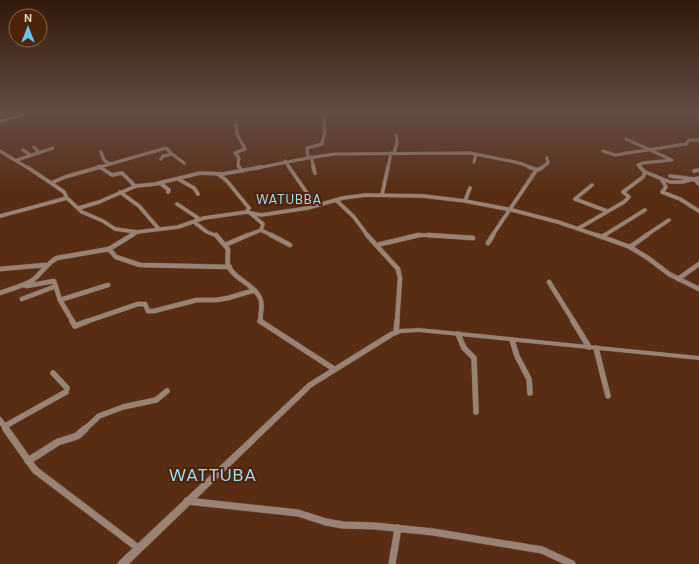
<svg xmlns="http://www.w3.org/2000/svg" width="699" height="564" font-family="'DM Sans',sans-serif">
	<rect width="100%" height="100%" fill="#582d13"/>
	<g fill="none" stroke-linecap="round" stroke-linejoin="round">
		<g stroke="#734b33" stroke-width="3.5">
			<path id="minor-far4" d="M688 112 699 115
				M0 114 1 112
				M236 125 237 134 245 149 235 153 239 158 238 165 240 168
				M626 139 672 160 643 163 638 165 641 168
				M34 147 39 153
				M23 150 30 155
				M0 151 28 168
				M603 151 615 155 686 144 689 140H699
				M101 152 104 160 109 164
				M394 153 397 142 396 135
				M172 154 184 163
				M311 157 314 168
				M308 158 335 154 470 153 520 163 532 168
				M17 160 53 148
				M285 161 290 168
				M474 162 476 154
				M99 166 101 168
				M96 168 166 148 172 154 163 156 161 159
				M257 168 308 158 307 148 322 144 325 131 323 112
				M388 168 391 153
				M541 168 548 163 547 158"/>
		</g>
		<g stroke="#734b33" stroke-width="4.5">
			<path id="minor-far3" d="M27 167 51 183
				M100 167 112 175 122 173 135 186
				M100 167 65 177 51 183 64 192 67 198 82 212 103 221 115 229 137 232
				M239 167 242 171
				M289 167 307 193 319 205
				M313 167 315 173
				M529 167 538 170 543 167
				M694 171 699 170
				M645 172 670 182H682L694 179 670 176
				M218 174 227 181 249 208 246 212
				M699 178 694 179 699 184
				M178 179 194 188 198 194
				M662 180 666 187 662 192 680 199 699 211
				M160 183 169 190 168 192
				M592 185 575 199 607 211
				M120 192 139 206 158 228
				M382 195 388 167
				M336 200 354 217 368 236
				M465 201 470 188
				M177 204 198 218 194 222
				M79 208 99 202 136 186 155 184 200 173 223 174 261 167
				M250 213 263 224 261 230
				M0 216 67 198
				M194 222 207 232 217 236
				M579 228 624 202 629 197 623 192 643 177 645 172 640 167
				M131 236 137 232 178 227 204 218 247 212 261 215 308 208 343 198 366 195 423 196 465 201 512 210 558 222 599 236
				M246 236 261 230 273 236
				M415 236 421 235 445 236
				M492 236 537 169
				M603 236 645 210
				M645 236 669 220"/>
		</g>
		<g stroke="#734b33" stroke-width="5.5">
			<path id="minor-far2" d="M216 235 228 249C228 254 227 260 228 265 232 278 254 284 260 298 264 306 259 314 261 322
				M271 235 290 245
				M367 235 398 269 400 278 397 322
				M428 235 473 238
				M597 235 630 247 648 258 669 274 699 289
				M602 237 605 235
				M488 243 493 235
				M225 245 248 235
				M377 245 419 235
				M630 247 647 235
				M109 249 116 257 140 265 230 267
				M0 269 45 265
				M678 279 699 264
				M549 282 574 322
				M23 285 27 286 54 281 60 300 108 285
				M0 293C11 289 23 286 33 280 42 273 47 263 57 258L109 249 132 235
				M22 299 56 286
				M60 300 73 322
				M85 322 138 304H145L148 311H154L197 300H216L228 298 255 290"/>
		</g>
		<g stroke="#734b33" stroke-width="6">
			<path id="minor-far1" d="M72 321 75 326 88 321
				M260 321 334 369
				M573 321 589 347
				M396 332 397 321
				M458 334 464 348 474 358 476 412
				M512 340 517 356 529 379 530 393
				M596 348 608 396
				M0 420 7 430
				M5 426 66 392 67 388 53 373
				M84 430 99 416 123 407 156 400 167 391"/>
		</g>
		<g stroke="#734b33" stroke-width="8">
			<path id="minor" d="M6 429 35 470 138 548
				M28 461 58 442 77 436 85 429
				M187 501 298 513 326 522 343 525 375 526 433 532 542 550 572 564
				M392 564 398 528"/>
		</g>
		<g stroke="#734b33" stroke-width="0.5">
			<path id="tertiary" d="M419 328 699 356V360L419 332 401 333 394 336 312 387 129 564H117L119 561 308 383 390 332 400 329Z"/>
		</g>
		<g stroke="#734b33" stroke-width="1">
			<path id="primary" d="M29 112H37L0 122V120Z"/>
		</g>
		<use href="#minor-far4" stroke="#998377" stroke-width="3"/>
		<use href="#minor-far3" stroke="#998377" stroke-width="3.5"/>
		<use href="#minor-far2" stroke="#998377" stroke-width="4.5"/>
		<use href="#minor-far1" stroke="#998377" stroke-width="5.5"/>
		<use href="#minor" stroke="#998377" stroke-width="7"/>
		<use href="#tertiary" fill="#998377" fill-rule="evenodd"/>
		<use href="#primary" fill="#f8cab2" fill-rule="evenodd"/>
	</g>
	<linearGradient id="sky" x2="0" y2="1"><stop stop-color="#30190a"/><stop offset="0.59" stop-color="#644c44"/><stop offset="1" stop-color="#644c44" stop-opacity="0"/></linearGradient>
	<rect width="699" height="191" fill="url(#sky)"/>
	<g text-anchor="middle" stroke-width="4" stroke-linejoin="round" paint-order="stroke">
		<g font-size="13" letter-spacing="1" fill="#9ddfff" stroke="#4c2308">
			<text x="289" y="204">WATUBBA</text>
		</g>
		<g font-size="18" letter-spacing="1" fill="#9ddfff" stroke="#4c2308">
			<text x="213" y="481">WATTUBA</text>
		</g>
	</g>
	<g transform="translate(28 28)"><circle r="19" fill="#4c2308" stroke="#8d6953"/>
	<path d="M0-3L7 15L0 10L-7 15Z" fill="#66c4ef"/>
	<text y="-6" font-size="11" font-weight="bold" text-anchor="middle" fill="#eed3c4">N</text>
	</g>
</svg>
